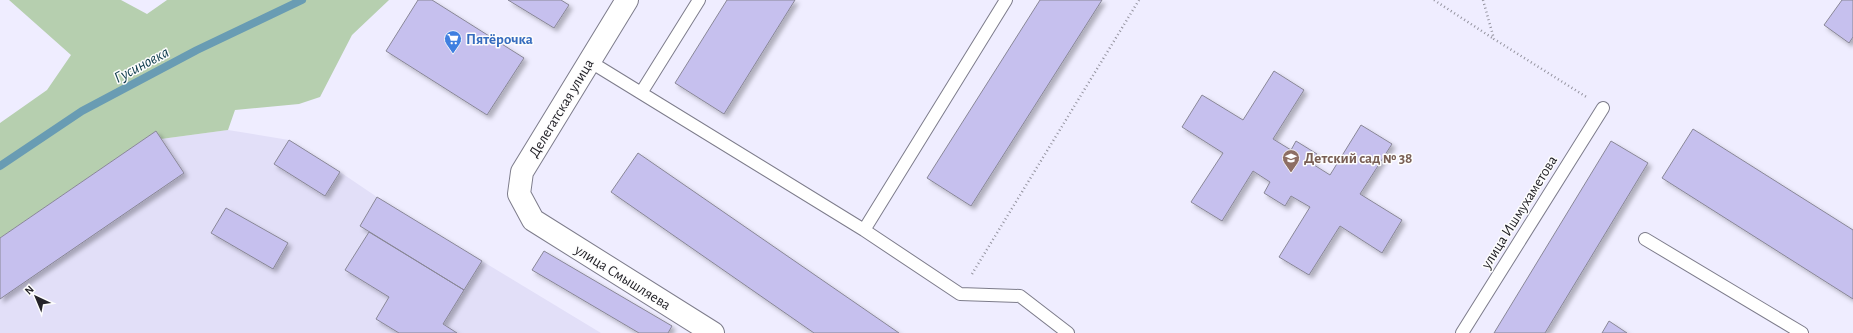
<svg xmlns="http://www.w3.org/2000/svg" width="1853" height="333" font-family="'Alegreya Sans',sans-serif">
	<defs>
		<filter id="shadow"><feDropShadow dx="3.5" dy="3.5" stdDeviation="2" flood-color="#0004"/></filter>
	</defs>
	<rect width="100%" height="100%" fill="#efedff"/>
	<path fill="#e2dff8" d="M228 130 289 140 340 172 377 197 360 226 464 290 482 261 601 333H0V238L156 131 161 139Z"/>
	<path fill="#b6cfaf" d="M9 0H121L147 14 167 0H389L352 35 320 97 299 104 235 110 228 130 161 139 155 132 0 238V123L47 90 71 55Z"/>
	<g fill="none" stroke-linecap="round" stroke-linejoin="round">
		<path stroke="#699cb3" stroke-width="8" d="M0 166 82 111 197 50 302 0"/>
	</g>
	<path fill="#c6c0ee" stroke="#898797" filter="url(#shadow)" d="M418 0H432L524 58 487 115 386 51Z
		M508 0H561L569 5 554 28Z
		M727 0H795L724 114 675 83Z
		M1040 0H1102L971 206 927 178Z
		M1842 0H1853V37L1849 43 1824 25Z
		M1274 71 1304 90 1273 139 1291 150 1296 141 1317 154 1311 163 1330 175 1361 125 1392 144 1360 194 1402 220 1382 253 1340 226 1309 275 1279 257 1310 207 1291 196 1285 206 1264 193 1270 182 1253 171 1222 221 1191 202 1223 153 1182 127 1202 95 1243 120Z
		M1693 129 1853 230V299L1662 178Z
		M156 131 184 173 0 299V238Z
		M289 140 340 172 325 196 274 164Z
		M1611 141 1648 163 1545 333H1494Z
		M638 153 899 333H814L611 192Z
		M377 197 482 261 464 290 360 226Z
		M226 208 288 243 273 269 211 233Z
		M369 232 464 290 443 324 457 333H399L376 319 389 297 345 270Z
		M544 251 672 326 668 333H639L532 270Z
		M1609 321 1627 333H1602Z"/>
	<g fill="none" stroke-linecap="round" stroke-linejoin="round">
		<g stroke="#7d7c8b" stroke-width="14">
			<path id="lane" d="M589 61 864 230 960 294 1020 296 1068 333
				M641 93 699 0
				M864 230 1006 0
				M1645 239 1802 333
				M1462 333 1603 108"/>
		</g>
		<g stroke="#7d7c8b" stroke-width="24">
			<path id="street" d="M627 0 522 172 519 194 533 220 713 333"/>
		</g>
		<path stroke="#94939f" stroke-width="2.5" stroke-dasharray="1 3" stroke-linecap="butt" d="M1434 0 1494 39
			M1483 0 1494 39 1588 98
			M972 274 1139 0"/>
		<use href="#lane" stroke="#fff" stroke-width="12"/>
		<use href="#street" stroke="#fff" stroke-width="22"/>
	</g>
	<defs>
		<g id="supermarket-pin" transform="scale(0.9)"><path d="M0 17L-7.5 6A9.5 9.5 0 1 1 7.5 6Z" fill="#3f7fe0" stroke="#fdfdfd"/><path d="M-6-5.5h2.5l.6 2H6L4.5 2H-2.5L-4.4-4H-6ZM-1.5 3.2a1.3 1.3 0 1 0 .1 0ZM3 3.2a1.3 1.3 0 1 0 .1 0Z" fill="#fff"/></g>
		<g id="school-pin" transform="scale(0.9)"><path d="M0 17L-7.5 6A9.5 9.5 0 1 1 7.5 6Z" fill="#8d6e63" stroke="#fdfdfd"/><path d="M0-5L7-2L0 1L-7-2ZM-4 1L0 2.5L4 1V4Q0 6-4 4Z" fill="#fff"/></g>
	</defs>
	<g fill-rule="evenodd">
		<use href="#supermarket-pin" x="453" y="39"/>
		<use href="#school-pin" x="1291" y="158"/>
	</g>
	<g text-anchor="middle" stroke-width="3" stroke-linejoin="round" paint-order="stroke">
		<g font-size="15" font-weight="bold" fill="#366cbe" stroke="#fdfdfd" text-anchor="start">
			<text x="466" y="44">Пятёрочка</text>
		</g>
		<g font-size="15" fill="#242329" stroke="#fdfdfd">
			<text transform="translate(561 108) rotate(-59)" y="5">Делегатская улица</text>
			<text transform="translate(1519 212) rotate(-58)" y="5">улица Ишмухаметова</text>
			<text transform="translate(623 277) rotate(32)" y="5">улица Смышляева</text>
		</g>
		<g font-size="15" font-weight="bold" fill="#785e54" stroke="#fdfdfd" text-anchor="start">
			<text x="1304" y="163">Детский сад № 38</text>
		</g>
		<g font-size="16" font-style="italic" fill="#0f3c4d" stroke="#fdfdfd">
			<text transform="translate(141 64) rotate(-28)" y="6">Гусиновка</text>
		</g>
	</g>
	<g transform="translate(36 297) rotate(316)" stroke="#fdfdfd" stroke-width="3" paint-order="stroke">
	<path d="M0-3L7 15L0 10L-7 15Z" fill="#242329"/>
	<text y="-6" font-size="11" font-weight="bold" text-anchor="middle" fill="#242329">N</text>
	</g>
</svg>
